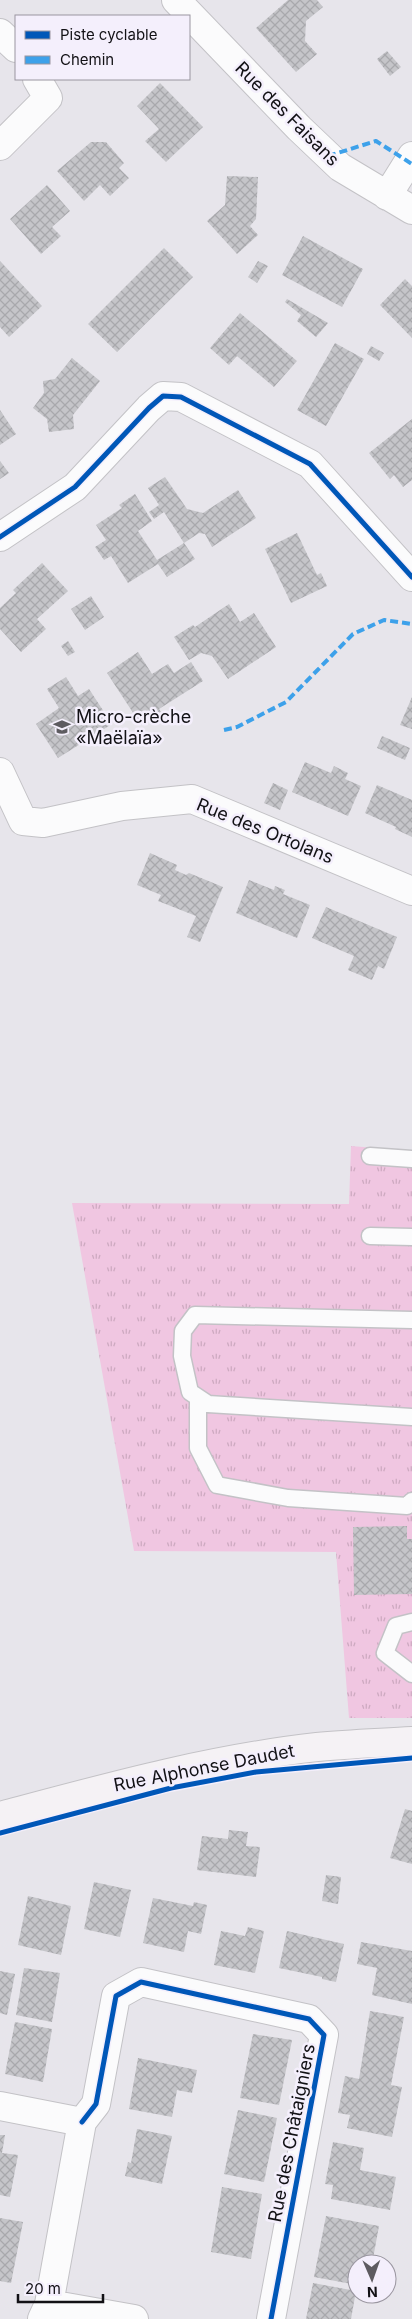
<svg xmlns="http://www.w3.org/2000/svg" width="412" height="2319" font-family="Inter,sans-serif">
	<defs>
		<pattern id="grass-tufts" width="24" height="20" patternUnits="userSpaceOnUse" patternTransform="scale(1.25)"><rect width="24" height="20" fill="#f0c6e1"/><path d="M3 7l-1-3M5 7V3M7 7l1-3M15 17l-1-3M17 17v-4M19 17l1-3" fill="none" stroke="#cda9c0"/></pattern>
		<pattern id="building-cross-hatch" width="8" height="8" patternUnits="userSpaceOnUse" patternTransform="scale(1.25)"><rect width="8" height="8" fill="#c5c5c9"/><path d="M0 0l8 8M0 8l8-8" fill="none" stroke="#a8a8ac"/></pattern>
	</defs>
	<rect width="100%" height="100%" fill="#e7e5eb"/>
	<path fill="url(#grass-tufts)" d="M351 1146 412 1151V1718H349L336 1552 134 1551 72 1203 349 1204Z"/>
	<path fill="url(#building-cross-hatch)" d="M288 0H317L323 7 306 21 305 41 317 54 296 72 256 28Z
		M387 51 401 67 390 76 377 59Z
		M160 83 203 127 166 162 145 141 159 129 137 106Z
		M91 142H106L124 163 119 168 129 178 110 196 100 185 84 201 57 171Z
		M227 176 258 177 256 219 250 226 258 235 237 254 207 221 225 205Z
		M47 185 70 211 52 227 61 236 41 254 10 219Z
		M303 236 363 269 342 307 282 275Z
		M164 248 193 277 117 352 88 324Z
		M0 261 42 306 9 337 0 327Z
		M258 261 268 266 257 283 248 277Z
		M405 279 412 286V338L380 305Z
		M287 299 328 323 316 337 297 321 301 315 285 302Z
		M240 313 297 361 274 387 237 356 229 365 210 348Z
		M335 343 364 359 326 426 297 410Z
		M371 346 384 353 379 361 367 354Z
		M72 358 100 381 73 415 74 429 49 432 47 419 33 408 44 393 43 381 55 379Z
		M0 410 16 434 0 445Z
		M412 419V480L403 487 394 475 390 479 369 453Z
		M0 461 9 473 0 479Z
		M165 477 187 509 203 513 238 490 256 518 212 547 205 534 199 533 184 543 164 512 154 519 149 512 159 505 148 488Z
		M135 494 152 521 138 531 157 560 184 543 195 559 167 577 158 564 128 583 111 556 104 560 95 547 106 540 96 525 122 508 119 505Z
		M297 533 317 575 321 573 327 586 291 603 265 549Z
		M42 563 68 591 37 619 46 629 21 652 0 629V608L16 593 13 590Z
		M91 596 104 617 85 630 71 609Z
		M229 604 240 622 254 613 276 647 228 679 212 656 201 653 189 660 174 637 193 625 195 627Z
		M68 641 75 652 68 656 61 646Z
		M138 652 152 674 168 664 174 673 191 662 203 681 159 709 161 712 141 725 107 673Z
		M66 677 78 696 89 689 112 724 58 758 36 724 59 708 47 689Z
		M412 697V729L400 725Z
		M382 736 410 748 405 760 377 748Z
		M305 762 331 773 334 766 348 773 345 779 361 786 348 816 292 792Z
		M273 783 288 790 280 810 264 803Z
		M377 785 412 800V837L395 829 396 827 365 813Z
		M150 853 177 865 175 870 186 875 189 873 223 887 200 942 187 937 196 916 158 901 161 895 137 885Z
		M249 880 274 890 275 886 285 890 283 894 310 905 297 938 236 913Z
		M326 907 397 937 384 969 378 966 372 980 348 970 354 956 312 938Z
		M407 1526V1539H412V1594L354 1595 353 1527Z
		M405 1809 412 1811V1864L390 1858Z
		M229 1830 248 1832 246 1846 260 1847 256 1877 197 1870 202 1836 228 1839Z
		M326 1875 341 1877 338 1904 322 1901Z
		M94 1882 131 1890 120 1937 84 1929Z
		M28 1896 71 1906 61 1955 18 1945Z
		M153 1898 193 1906 194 1902 207 1905 201 1934 188 1931 184 1952 143 1943Z
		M248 1927 264 1931 255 1973 214 1965 221 1931 245 1936Z
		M287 1931 344 1944 336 1982 322 1979V1977L279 1968Z
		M361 1942 412 1951V2004L372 1995 377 1968 357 1964Z
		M24 1968 60 1973 52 2022 16 2015Z
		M0 1971 15 1974 7 2015 0 2013Z
		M370 2011 404 2017 391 2085 402 2087 392 2137 347 2128 350 2115 338 2113 345 2076 359 2079Z
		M15 2022 52 2029 43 2082 5 2074Z
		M253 2034 292 2040 279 2105 240 2098Z
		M138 2058 197 2070 192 2093 177 2090 172 2117 129 2109Z
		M238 2110 277 2118 264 2182 224 2174Z
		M137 2129 172 2136 162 2184 125 2176 128 2162 131 2163Z
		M0 2135H5L2 2153 18 2155 10 2197 0 2195Z
		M333 2142 364 2148 360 2170 396 2177 390 2210 331 2199 333 2185 325 2184Z
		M222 2187 262 2194 251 2259 211 2252Z
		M326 2216 379 2226 372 2264H357V2285L314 2277Z
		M0 2218 23 2222 11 2283 0 2281Z
		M313 2283 356 2291 351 2319H306Z"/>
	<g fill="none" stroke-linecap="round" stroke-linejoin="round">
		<g stroke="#c3c2c6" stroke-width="19">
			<path id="lane" d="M370 1156 412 1159
				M370 1236 412 1237
				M412 1320 195 1315 183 1331 182 1356 190 1392 208 1404 412 1417
				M198 1398V1448L217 1485 288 1498 407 1506 412 1501
				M412 1622 396 1626 385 1653 412 1674"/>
		</g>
		<g stroke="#c3c2c6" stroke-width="30">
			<path id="street" d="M176 0 299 128 340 167 412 210
				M0 33 16 48
				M0 146 48 98 37 79
				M387 196 412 156
				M0 537 75 487 149 408 163 396 181 397 310 464 412 577
				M0 772 23 821 43 823 122 806 192 799 412 891
				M0 2106 82 2122 49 2304 42 2319
				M82 2122 96 2104 116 1996 141 1982 309 2019 324 2035 271 2319
				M49 2304 134 2319"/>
		</g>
		<g stroke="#c3c2c6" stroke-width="30">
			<path id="secondary" d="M0 1816C105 1788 209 1759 317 1747 348 1744 380 1743 412 1741"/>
		</g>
		<use href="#lane" stroke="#fbfbfc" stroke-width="16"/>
		<use href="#street" stroke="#fbfbfc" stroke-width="28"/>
		<use href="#secondary" stroke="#f5f2f5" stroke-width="28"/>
		<path stroke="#3da1ea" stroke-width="4" stroke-dasharray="8 4" stroke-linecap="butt" d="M328 156 376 141 412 164
			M224 730 237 727 286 702 353 634 384 620 412 624"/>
		<g stroke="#f4effc" stroke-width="8">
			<path id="cycleway" d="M0 537 75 487 149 408 163 396 181 397 310 464 412 577
				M0 1833 171 1788 256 1772 412 1758
				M82 2122 96 2104 116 1996 141 1982 309 2019 324 2035 271 2319"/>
		</g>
		<use href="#cycleway" stroke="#0057b8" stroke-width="5"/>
	</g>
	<defs>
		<g id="school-bare" transform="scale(1.35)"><path d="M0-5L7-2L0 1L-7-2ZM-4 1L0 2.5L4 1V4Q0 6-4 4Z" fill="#5d5b60" stroke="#f4effc" stroke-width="2.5" paint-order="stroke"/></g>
	</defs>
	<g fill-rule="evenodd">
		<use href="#school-bare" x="62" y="727"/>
	</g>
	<g text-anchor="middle" stroke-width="5" stroke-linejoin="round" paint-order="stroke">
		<g font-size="18" fill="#121115" stroke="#f4effc">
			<text transform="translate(287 114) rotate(45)" y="6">Rue des Faisans</text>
			<text transform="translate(265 831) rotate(22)" y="6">Rue des Ortolans</text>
			<text transform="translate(204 1768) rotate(-11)" y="6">Rue Alphonse Daudet</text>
			<text transform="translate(292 2133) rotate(-79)" y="6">Rue des Châtaigniers</text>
		</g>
		<g font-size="18" fill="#121115" stroke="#f4effc" text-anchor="start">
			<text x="76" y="723">Micro-crèche<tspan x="76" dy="21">«Maëlaïa»</tspan></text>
		</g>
	</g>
	<rect x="15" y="15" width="175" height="65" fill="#f4effc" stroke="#9a96a0"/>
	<rect x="25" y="31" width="25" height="8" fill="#0057b8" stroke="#9a96a0"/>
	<text x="60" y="40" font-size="15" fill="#121115">Piste cyclable</text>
	<rect x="25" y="56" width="25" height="8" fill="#3da1ea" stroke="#9a96a0"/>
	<text x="60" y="65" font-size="15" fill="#121115">Chemin</text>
	<g transform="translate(372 2279) rotate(178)"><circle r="24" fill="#f4effc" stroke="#9a96a0"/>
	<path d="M0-4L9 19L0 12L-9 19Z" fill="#5d5b60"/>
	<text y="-8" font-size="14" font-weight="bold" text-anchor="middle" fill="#121115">N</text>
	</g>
	<path d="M18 2294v8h85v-8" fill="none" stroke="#121115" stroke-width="2.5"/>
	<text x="25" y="2294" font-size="15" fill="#121115" stroke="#f4effc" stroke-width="4" paint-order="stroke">20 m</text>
</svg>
